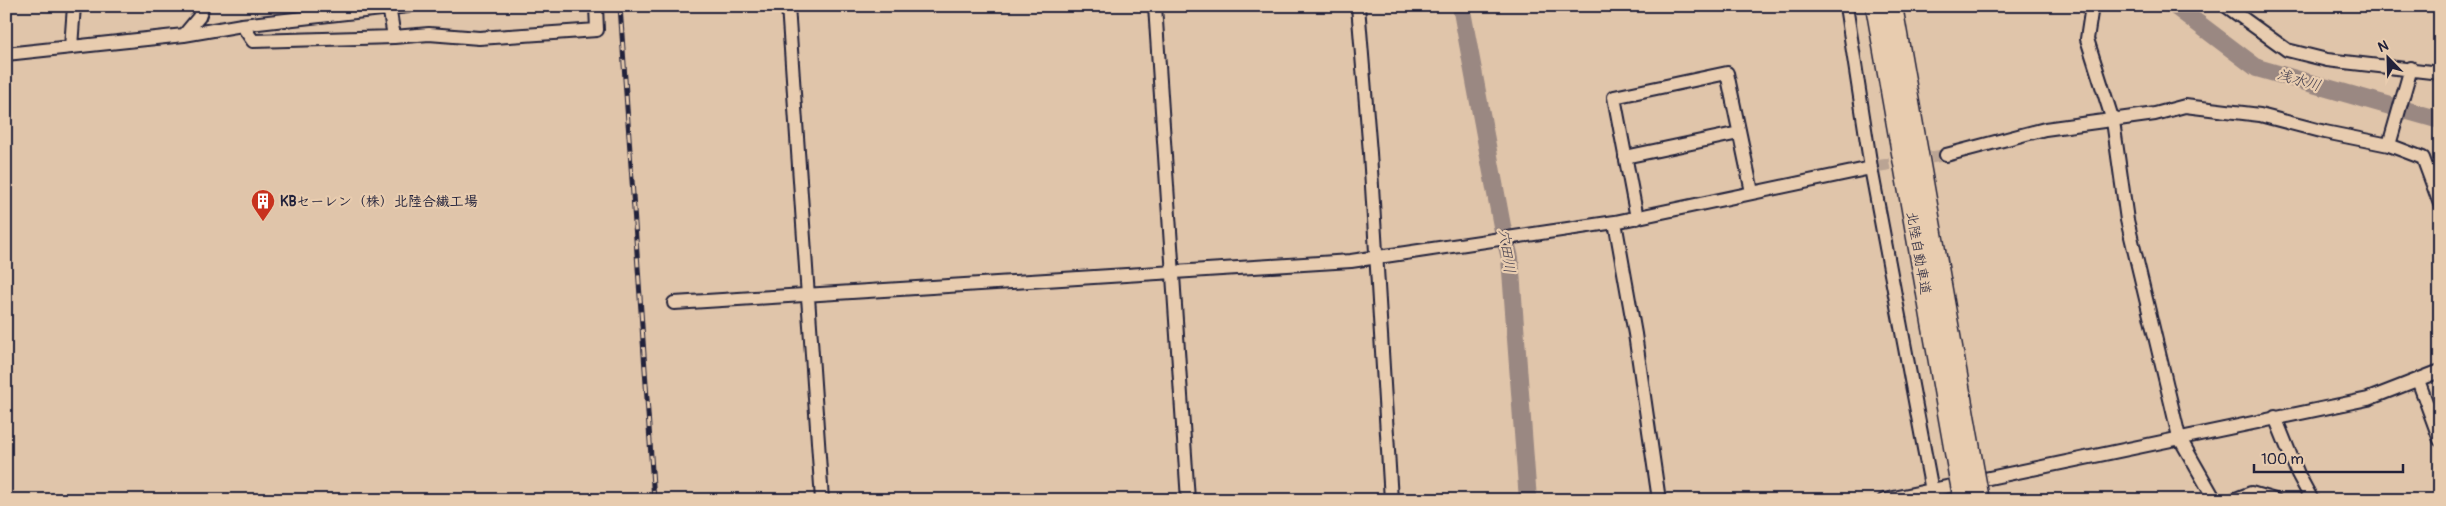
<svg xmlns="http://www.w3.org/2000/svg" width="2446" height="506" font-family="Pangolin,'Klee One',sans-serif">
	<rect width="100%" height="100%" fill="#e0c5aa"/>
	<filter id="ink" filterUnits="userSpaceOnUse"><feTurbulence type="fractalNoise" baseFrequency=".02" numOctaves="2"/><feDisplacementMap in="SourceGraphic" scale="10" xChannelSelector="R" yChannelSelector="G"/><feConvolveMatrix kernelMatrix="1 2 1 2 8 2 1 2 1" color-interpolation-filters="sRGB"/></filter>
	<g filter="url(#ink)">
		<g fill="none" stroke-linecap="round" stroke-linejoin="round">
			<path stroke="#9a8882" stroke-width="18" d="M1461 6 1502 226 1510 258 1528 500
				M2175 6 2257 68 2440 120"/>
			<path stroke="#baa494" stroke-width="12" stroke-dasharray="12 6" stroke-linecap="butt" d="M1860 169 1946 155"/>
			<g stroke="#22223b" stroke-width="16">
				<path id="minor" d="M389 6 394 37
					M788 6 822 500
					M1155 6 1188 500
					M1358 6 1370 153 1391 500
					M1846 6 1871 168 1932 491
					M2092 6 2087 39 2113 121 2127 220 2171 403 2179 437 2215 500
					M2226 6 2287 50 2327 60 2440 73
					M242 25 253 41 394 37 429 34 479 38 597 30 596 6
					M184 35 199 17 203 6
					M71 47 74 6
					M6 54 184 35 242 25 408 6
					M2389 145 2411 68
					M1946 155 2045 129 2155 114 2185 106 2260 115 2325 132 2389 145 2423 158 2440 204
					M1625 157 1739 133
					M1637 218 1614 97 1727 73 1752 192
					M1615 222 1635 334 1659 500
					M674 303 1351 261 1615 222 1871 168
					M2418 380 2440 440
					M2275 417 2298 474 2312 500
					M1884 500 2368 399 2440 371
					M2233 500 2251 493 2275 500"/>
			</g>
			<g stroke="#22223b" stroke-width="21">
				<path id="highway" d="M1875 6 1958 475
					M1893 6 1975 472"/>
			</g>
			<use href="#minor" stroke="#e8ccaf" stroke-width="12"/>
			<use href="#highway" stroke="#e8ccaf" stroke-width="18"/>
			<g stroke="#22223b" stroke-width="5">
				<path id="rail" d="M620 6 654 500"/>
			</g>
			<use href="#rail" stroke="#e8ccaf" stroke-width="3" stroke-dasharray="9" stroke-linecap="butt"/>
			<g stroke="#22223b" stroke-width="21" stroke-linecap="butt">
				<path id="highway-bridge" d="M1975 472 1980 500
					M1958 475 1963 500"/>
			</g>
			<use href="#highway-bridge" stroke="#e8ccaf" stroke-width="18"/>
		</g>
	</g>
	<defs>
		<g id="building-pin" transform="scale(1.25)"><path d="M0 17L-7.5 6A9.5 9.5 0 1 1 7.5 6Z" fill="#c8321e" stroke="#e8ccaf"/><path d="M-4-6H4V6H1V3H-1V6H-4ZM-2.5-4.3h1.7v1.8h-1.7ZM.8-4.3h1.7v1.8H.8ZM-2.5-1h1.7V.8h-1.7ZM.8-1h1.7V.8H.8Z" fill="#fff"/></g>
	</defs>
	<g fill-rule="evenodd">
		<use href="#building-pin" x="263" y="201"/>
	</g>
	<g text-anchor="middle" stroke-width="4.5" stroke-linejoin="round" paint-order="stroke">
		<g font-size="14" font-weight="bold" fill="#22223b" stroke="#e8ccaf" text-anchor="start">
			<text x="280" y="206">KBセーレン（株）北陸合繊工場</text>
		</g>
		<g font-size="14" fill="#22223b" stroke="#e8ccaf">
			<text transform="translate(1919 253) rotate(80)" y="5">北陸自動車道</text>
		</g>
		<g font-size="15" font-style="italic" fill="#403c4d" stroke="#e8ccaf">
			<text transform="translate(2299 80) rotate(16)" y="5">浅水川</text>
			<text transform="translate(1507 251) rotate(82)" y="5">穴田川</text>
		</g>
	</g>
	<rect width="2446" height="506" fill="none" stroke="#e8ccaf" stroke-width="25"/>
	<rect x="12" y="12" width="2421" height="481" fill="none" stroke="#22223b" stroke-width="2" filter="url(#ink)"/>
	<g transform="translate(2388 58) rotate(337)" stroke="#e8ccaf" stroke-width="4" paint-order="stroke">
	<path d="M0-4L9 19L0 12L-9 19Z" fill="#22223b"/>
	<text y="-8" font-size="14" font-weight="bold" text-anchor="middle" fill="#22223b">N</text>
	</g>
	<path d="M2254 464v8h149v-8" fill="none" stroke="#22223b" stroke-width="2.5"/>
	<text x="2261" y="464" font-size="15" fill="#22223b" stroke="#e8ccaf" stroke-width="4" paint-order="stroke">100 m</text>
</svg>
